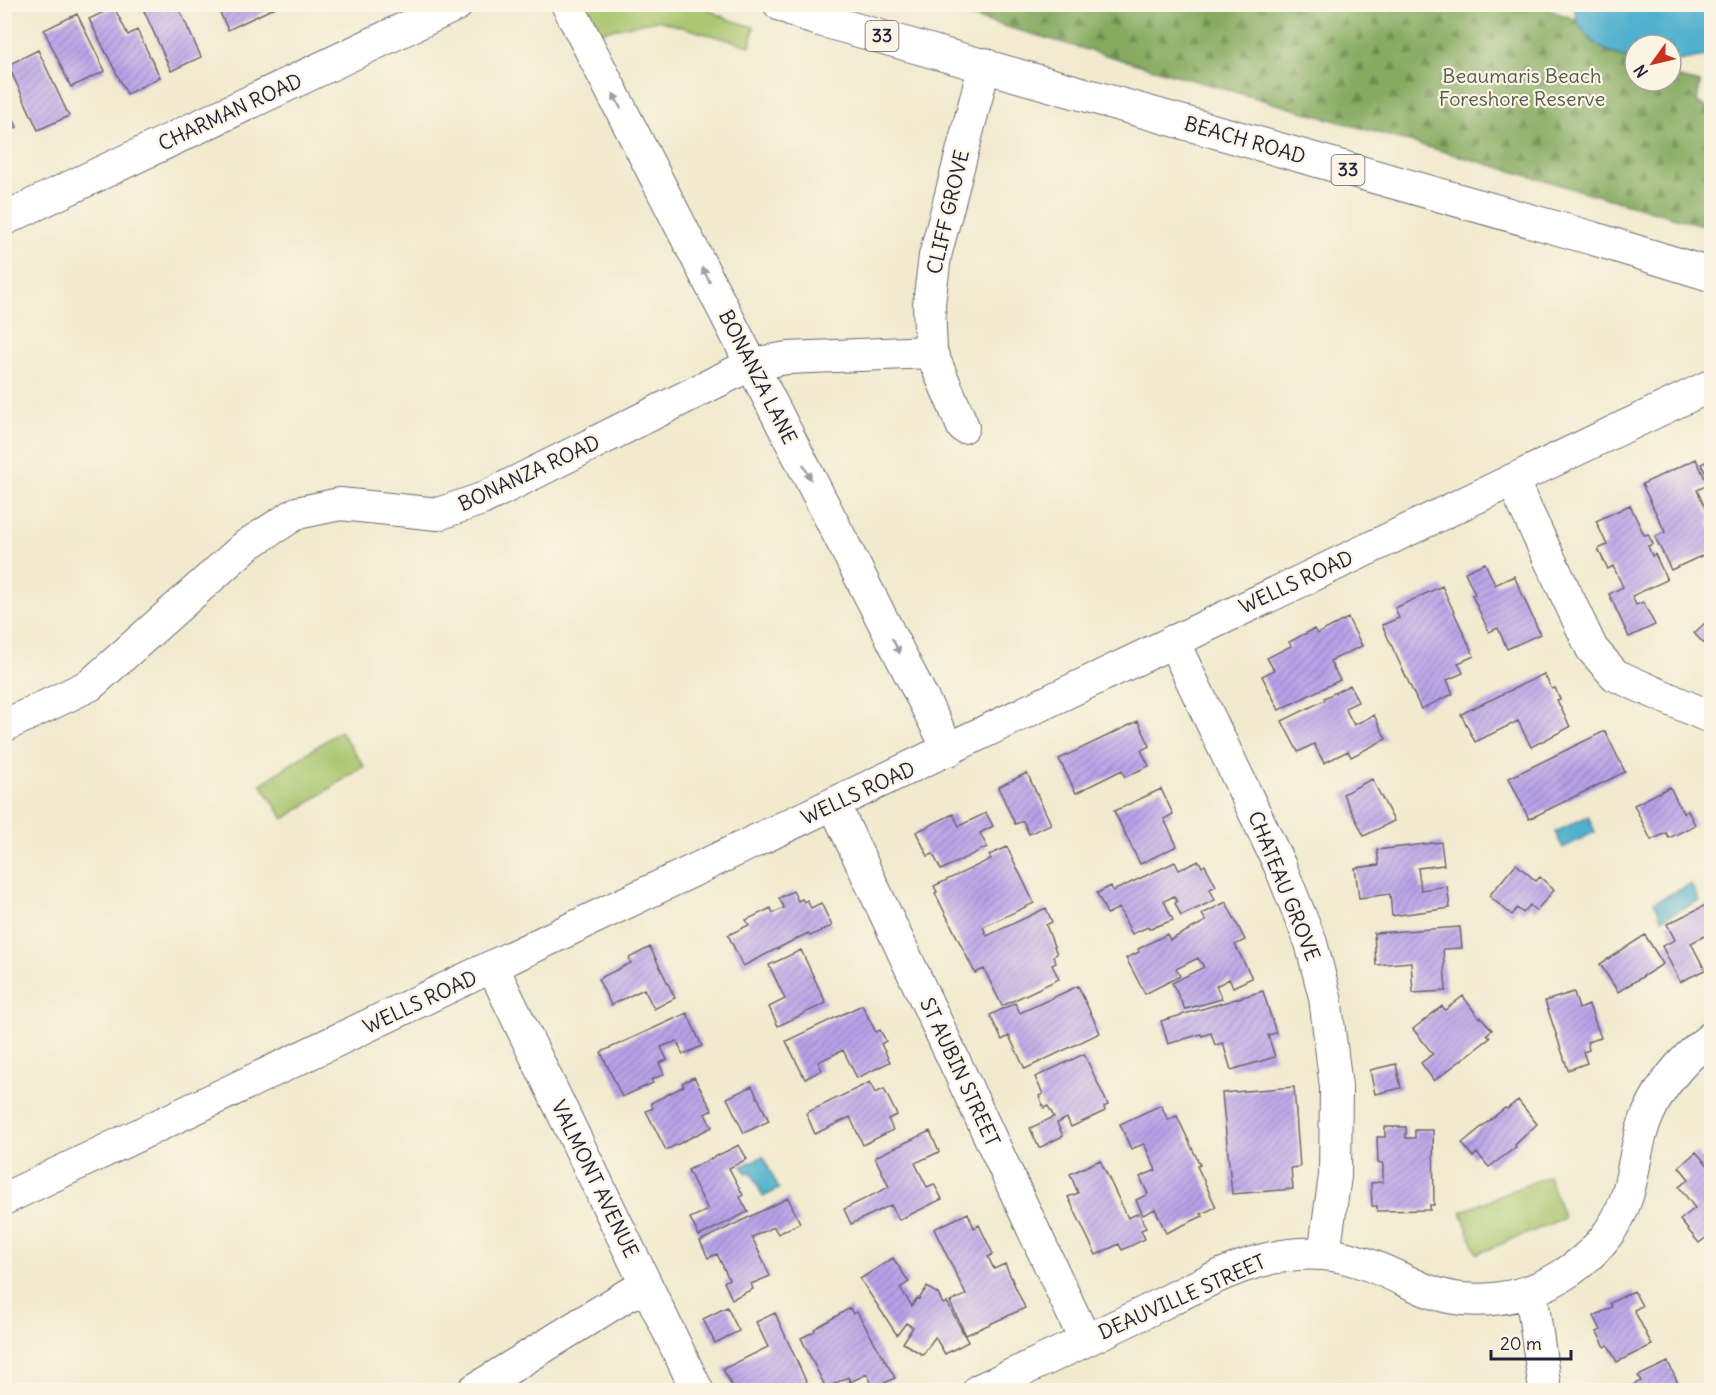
<svg xmlns="http://www.w3.org/2000/svg" width="1716" height="1395" font-family="Delius,sans-serif">
	<defs>
		<pattern id="forest-firs" width="22" height="20" patternUnits="userSpaceOnUse" patternTransform="scale(1.5)"><rect width="22" height="20" fill="#85aa60"/><path d="M5 1l3.5 6h-7zM16 11l3.5 6h-7z" fill="#6c8a50"/></pattern>
		<pattern id="building-hatch" width="6" height="6" patternUnits="userSpaceOnUse" patternTransform="scale(1.5)"><rect width="6" height="6" fill="#b8a2e9"/><path d="M-1 1l2-2M0 6l6-6M5 7l2-2" fill="none" stroke="#9584be"/></pattern>
	</defs>
	<rect width="100%" height="100%" fill="#fcf5e5"/>
	<filter id="ink" filterUnits="userSpaceOnUse"><feTurbulence type="fractalNoise" baseFrequency=".0167" numOctaves="2"/><feDisplacementMap in="SourceGraphic" scale="12" xChannelSelector="R" yChannelSelector="G"/><feConvolveMatrix kernelMatrix="1 2 1 2 8 2 1 2 1" color-interpolation-filters="sRGB"/></filter>
	<filter id="wash" filterUnits="userSpaceOnUse"><feTurbulence type="fractalNoise" baseFrequency=".008" numOctaves="4" result="noise"/><feDisplacementMap in="SourceGraphic" scale="24" xChannelSelector="R" yChannelSelector="G"/><feGaussianBlur stdDeviation="1.35" result="paint"/><feColorMatrix in="noise" values="0 0 0 0 0 0 0 0 0 0 0 0 0 0 0 0 0 1.4 0 .05"/><feComposite in="paint" operator="in"/></filter>
	<g filter="url(#wash)">
		<rect width="100%" height="100%" fill="#f1eacf"/>
		<path fill="url(#forest-firs)" stroke="#54664e" stroke-width="1.5" d="M1517 4 1539 6 1577 20 1593 42 1625 58 1635 59V81H1671V65L1676 77 1700 83 1697 102 1711 110V228L930 5Z"/>
		<path fill="#a7c56d" stroke="#647454" stroke-width="1.5" d="M580 5H699L727 19 754 27 750 46 657 20 595 33Z
			M340 731 364 766 284 819 261 784Z
			M1548 1176 1564 1218 1477 1254 1461 1212Z"/>
		<path fill="#50b1ce" stroke="#396a84" stroke-width="1.5" d="M1575 5H1711V55L1671 62V45H1635V59C1613 57 1584 41 1577 19 1575 15 1575 9 1575 5Z
			M1588 816 1595 832 1563 848 1555 832Z
			M1691 884 1699 901 1662 919 1654 902Z
			M763 1156 779 1189 763 1197 751 1172 746 1173 742 1166Z"/>
		<g id="blocks">
			<path fill="url(#building-hatch)" d="M141 4H177L201 57 171 71Z
				M216 4H282L228 30Z
				M114 7 128 35 137 30 160 77 127 94 89 19Z
				M77 14 105 71 71 87 44 30Z
				M38 50 69 116 38 130 8 65Z
				M4 100 17 127 4 133Z
				M1696 459 1708 485 1697 490 1711 521 1708 523 1712 529V551L1671 570 1655 537 1665 532 1642 484Z
				M1712 459V486L1701 464Z
				M1630 505 1644 535 1648 534 1653 544 1648 546 1652 556 1655 554 1667 580 1632 596 1636 605 1643 602 1655 625 1629 637 1609 594 1623 587 1613 566 1608 569 1598 549 1607 545 1596 521Z
				M1485 563 1495 585 1514 576 1540 634 1507 649 1498 628 1489 632 1472 595 1475 594 1465 572Z
				M1442 586 1474 656 1458 663 1463 673 1447 680 1453 694 1421 709 1382 625 1399 618 1395 608Z
				M1712 617V652L1694 633Z
				M1348 618 1362 646 1330 661 1340 680 1279 710 1262 676 1274 670 1267 658 1291 646 1289 642 1314 629 1317 634Z
				M1544 674 1552 689 1555 688 1560 699 1557 700 1570 727 1531 747 1518 721 1475 742 1461 714Z
				M1350 685 1358 702 1345 708 1354 725 1374 715 1386 739 1351 757 1348 751 1324 763 1314 744 1298 752 1282 721 1325 700 1324 698Z
				M1138 721 1150 746 1141 750 1149 766 1125 777 1122 770 1076 793 1059 759Z
				M1605 731 1625 772 1529 819 1509 778Z
				M1027 773 1051 824 1029 834 1023 821 1015 824 998 787Z
				M1372 779 1394 821 1364 836 1343 794Z
				M1670 787 1683 813 1688 811 1695 825 1669 838 1666 833 1651 840 1634 805Z
				M1161 789 1173 814 1164 819 1177 846 1140 864 1114 811Z
				M986 813 993 826 980 833 987 847 941 870 933 854 928 856 916 832 953 814 959 826Z
				M1441 842 1444 865 1418 868 1421 890 1447 886 1450 908 1392 916 1390 894 1359 898 1355 868 1379 865 1377 850Z
				M1007 847 1034 903 983 927 987 936 1046 908 1052 922 1046 925 1057 954 1053 956 1056 963 1052 965 1059 979 1002 1006 984 969 975 973 935 893 937 892 934 886 991 859 989 855Z
				M1199 861 1202 867 1205 865 1216 886 1210 889 1215 900 1181 916 1175 903 1177 902 1174 896 1164 901 1173 920 1149 929 1148 927 1132 934 1119 908 1107 914 1097 893 1111 886 1113 891 1175 862 1179 870Z
				M1516 864 1536 881 1540 877 1554 890 1536 911 1530 905 1523 913 1517 908 1512 915 1489 896Z
				M793 891 798 901 802 899 804 902 807 900 811 908 821 903 832 926 810 936 808 933 743 966 728 935 749 925 746 920 771 908 773 913 784 908 779 898Z
				M1226 902 1245 940 1235 945 1252 978 1233 987 1229 979 1216 986 1222 999 1185 1009 1172 983 1204 967 1198 958 1176 969 1180 976 1145 994 1126 958 1139 952 1138 949 1167 934 1170 940 1206 921 1202 914Z
				M1712 902V932L1691 943 1705 970 1680 982 1662 946 1675 940 1667 924Z
				M1460 927 1462 948 1443 949 1446 991 1413 993 1411 962 1376 965 1374 933Z
				M1645 935 1663 964 1618 992 1600 964Z
				M650 947 675 998 654 1009 644 989 611 1005 598 979 631 963 629 958Z
				M801 950 826 1003 778 1026 769 1007 785 999 769 965Z
				M1078 986 1100 1033 1025 1069 1009 1036 1002 1040 990 1015 1015 1003 1020 1013Z
				M1263 991 1276 1033 1268 1035 1275 1057 1231 1070 1223 1043 1215 1045 1211 1033 1202 1036 1201 1034 1168 1044 1161 1021Z
				M1574 992 1579 1009 1589 1005 1601 1038 1587 1042 1589 1050 1583 1052 1587 1063 1568 1070 1545 1001Z
				M1463 996 1479 1018 1481 1017 1492 1030 1487 1034 1490 1038 1434 1081 1421 1063 1433 1054 1413 1029 1442 1006 1445 1010Z
				M862 1005 876 1032 880 1030 886 1041 881 1044 890 1062 857 1078 843 1050 818 1062 822 1070 805 1079 786 1041Z
				M687 1013 702 1046 683 1055 677 1041 661 1047 667 1060 659 1063 664 1074 651 1080 653 1083 622 1097 601 1052Z
				M1084 1054 1108 1105 1104 1107 1105 1111 1071 1127 1067 1118 1057 1123 1063 1136 1039 1148 1030 1128 1054 1117 1048 1106 1044 1108 1039 1096 1043 1094 1035 1077Z
				M1396 1064 1401 1088 1375 1094 1370 1070Z
				M694 1077 712 1110 705 1114 712 1127 666 1150 646 1111 653 1108 651 1103 684 1086 682 1083Z
				M870 1082 875 1093 884 1089 897 1115 888 1119 893 1130 863 1145 850 1117 815 1134 806 1113Z
				M752 1086 769 1121 744 1133 727 1098Z
				M1294 1087 1300 1167 1291 1168 1293 1189 1232 1194 1222 1093Z
				M1518 1100 1537 1124 1515 1145 1516 1147 1489 1167 1477 1153 1473 1157 1462 1143 1505 1108 1507 1109Z
				M1161 1105 1168 1120 1177 1116 1200 1165 1197 1166 1216 1207 1201 1214 1203 1216 1166 1233 1155 1209 1143 1215 1136 1200 1148 1194 1140 1177 1156 1170 1144 1144 1131 1149 1120 1124Z
				M1385 1127H1406V1138H1415V1130H1433L1434 1205H1430V1210L1377 1211V1206H1372L1371 1183 1383 1182V1163H1378L1377 1137H1385Z
				M930 1131 939 1152 915 1163 927 1187 934 1184 942 1199 899 1220 891 1205 851 1224 844 1209 889 1187 875 1157Z
				M739 1145 747 1159 729 1168 743 1195 740 1197 748 1212 699 1236 690 1218 708 1210 688 1170Z
				M1696 1152 1712 1170V1233L1699 1243 1680 1220 1695 1208 1679 1187 1689 1179 1679 1167Z
				M1100 1160 1128 1218 1139 1213 1146 1228 1141 1230 1145 1239 1122 1250 1119 1244 1096 1255 1068 1197 1078 1193 1070 1174Z
				M788 1198 800 1223 778 1234 774 1227 752 1237 770 1276 751 1284 753 1289 732 1299 724 1282 729 1279 717 1254 708 1258 700 1241Z
				M968 1213 974 1228 979 1225 993 1254 988 1257 994 1269 1005 1264 1025 1308 966 1335 950 1302 966 1295 934 1229Z
				M893 1258 909 1282 900 1288 912 1306 917 1298 919 1299 927 1287 938 1294 943 1304 947 1302 968 1342 945 1354 935 1337 923 1355 903 1343 913 1327 906 1323 897 1335 860 1279Z
				M1634 1291 1642 1306 1634 1310 1652 1345 1617 1362 1608 1345 1605 1347 1597 1332 1601 1330 1594 1316 1612 1307 1610 1303Z
				M727 1307 739 1331 715 1343 703 1319Z
				M850 1308 853 1314 857 1312 895 1378 874 1388 867 1374 850 1382 848 1377 826 1388 801 1338 815 1331 814 1329Z
				M775 1313 810 1390H734L723 1369 768 1347 756 1322Z
				M1668 1362 1681 1390H1627L1626 1388 1641 1381 1638 1376Z"/>
		</g>
	</g>
	<g filter="url(#ink)">
		<use href="#blocks" fill-opacity="0" stroke="#6a686f" stroke-width="1.5"/>
		<g fill="none" stroke-linecap="round" stroke-linejoin="round">
			<g stroke="#6a686f" stroke-width="34">
				<path id="minor" d="M567 4 949 750
					M963 427 931 352 929 304 935 256 985 64
					M1512 480 1592 649 1615 675 1712 718
					M1173 641 1280 866 1311 943 1325 997 1336 1087 1335 1176 1324 1254
					M4 726 90 685 247 545 297 513 340 504 438 514 482 499 752 364 787 358 931 352
					M834 804 1085 1340
					M493 968 697 1390
					M4 1199 1712 385
					M1531 1291 1545 1390
					M474 1390 624 1297 646 1286
					M979 1390C1032 1366 1085 1341 1137 1316 1195 1288 1256 1249 1322 1254 1359 1256 1393 1276 1426 1290 1470 1308 1524 1300 1563 1275 1591 1258 1616 1230 1626 1199 1634 1175 1635 1150 1643 1127 1656 1090 1681 1060 1712 1037"/>
			</g>
			<g stroke="#6a686f" stroke-width="35">
				<path id="major" d="M780 4 811 17 1595 239 1712 275
					M4 219 457 4"/>
			</g>
			<use href="#minor" stroke="#fff" stroke-width="32"/>
			<use href="#major" stroke="#fff" stroke-width="33"/>
		</g>
		<defs><path id="oneway-solid" d="M-6-.8H1V-3.2L6.5 0L1 3.2V.8H-6Z" transform="scale(1.5)"/></defs>
		<g fill="#9c9ca7">
			<use href="#oneway-solid" transform="translate(617 101) rotate(-117)"/>
			<use href="#oneway-solid" transform="translate(706 275) rotate(-117)"/>
			<use href="#oneway-solid" transform="translate(807 472) rotate(63)"/>
			<use href="#oneway-solid" transform="translate(896 646) rotate(63)"/>
		</g>
	</g>
	<g text-anchor="middle" stroke-width="4.5" stroke-linejoin="round" paint-order="stroke">
		<g fill="#fcf5e5" stroke="#63616e" stroke-width="1.5">
			<rect x="865.5" y="21" width="33" height="30" rx="4.5"/>
			<rect x="1331.5" y="155" width="33" height="30" rx="4.5"/>
		</g>
		<g font-size="18" font-weight="bold" fill="#22223b">
			<text x="882" y="42">33</text>
			<text x="1348" y="176">33</text>
		</g>
		<g font-size="20" fill="#515b4c" stroke="#fcf5e5">
			<text x="1522" y="83">Beaumaris Beach<tspan x="1522" dy="23">Foreshore Reserve</tspan></text>
		</g>
		<g font-size="20" fill="#22223b" stroke="#fcf5e5">
			<text transform="translate(230 112) rotate(-25)" y="7">CHARMAN ROAD</text>
			<text transform="translate(1245 140) rotate(16)" y="7">BEACH ROAD</text>
			<text transform="translate(948 212) rotate(-77)" y="7">CLIFF GROVE</text>
			<text transform="translate(758 377) rotate(63)" y="7">BONANZA LANE</text>
			<text transform="translate(529 473) rotate(-25)" y="7">BONANZA ROAD</text>
			<text transform="translate(1296 582) rotate(-25)" y="7">WELLS ROAD</text>
			<text transform="translate(858 793) rotate(-25)" y="7">WELLS ROAD</text>
			<text transform="translate(1284 886) rotate(68)" y="7">CHATEAU GROVE</text>
			<text transform="translate(420 1002) rotate(-25)" y="7">WELLS ROAD</text>
			<text transform="translate(960 1072) rotate(65)" y="7">ST AUBIN STREET</text>
			<text transform="translate(595 1179) rotate(64)" y="7">VALMONT AVENUE</text>
			<text transform="translate(1182 1297) rotate(-24)" y="7">DEAUVILLE STREET</text>
		</g>
	</g>
	<rect width="1716" height="1395" fill="none" stroke="#fcf5e5" stroke-width="24"/>
	<g transform="translate(1653 63) rotate(236)"><circle r="28" fill="#fcf5e5" stroke="#a5a1a1" stroke-width="1.5"/>
	<path d="M0-4.5L10 22L0 15L-10 22Z" fill="#c8321e"/>
	<text y="-9" font-size="16" font-weight="bold" text-anchor="middle" fill="#22223b">N</text>
	</g>
	<path d="M1491 1350v9h80v-9" fill="none" stroke="#22223b" stroke-width="3"/>
	<text x="1500" y="1350" font-size="18" fill="#22223b" stroke="#fcf5e5" stroke-width="4.5" paint-order="stroke">20 m</text>
</svg>
